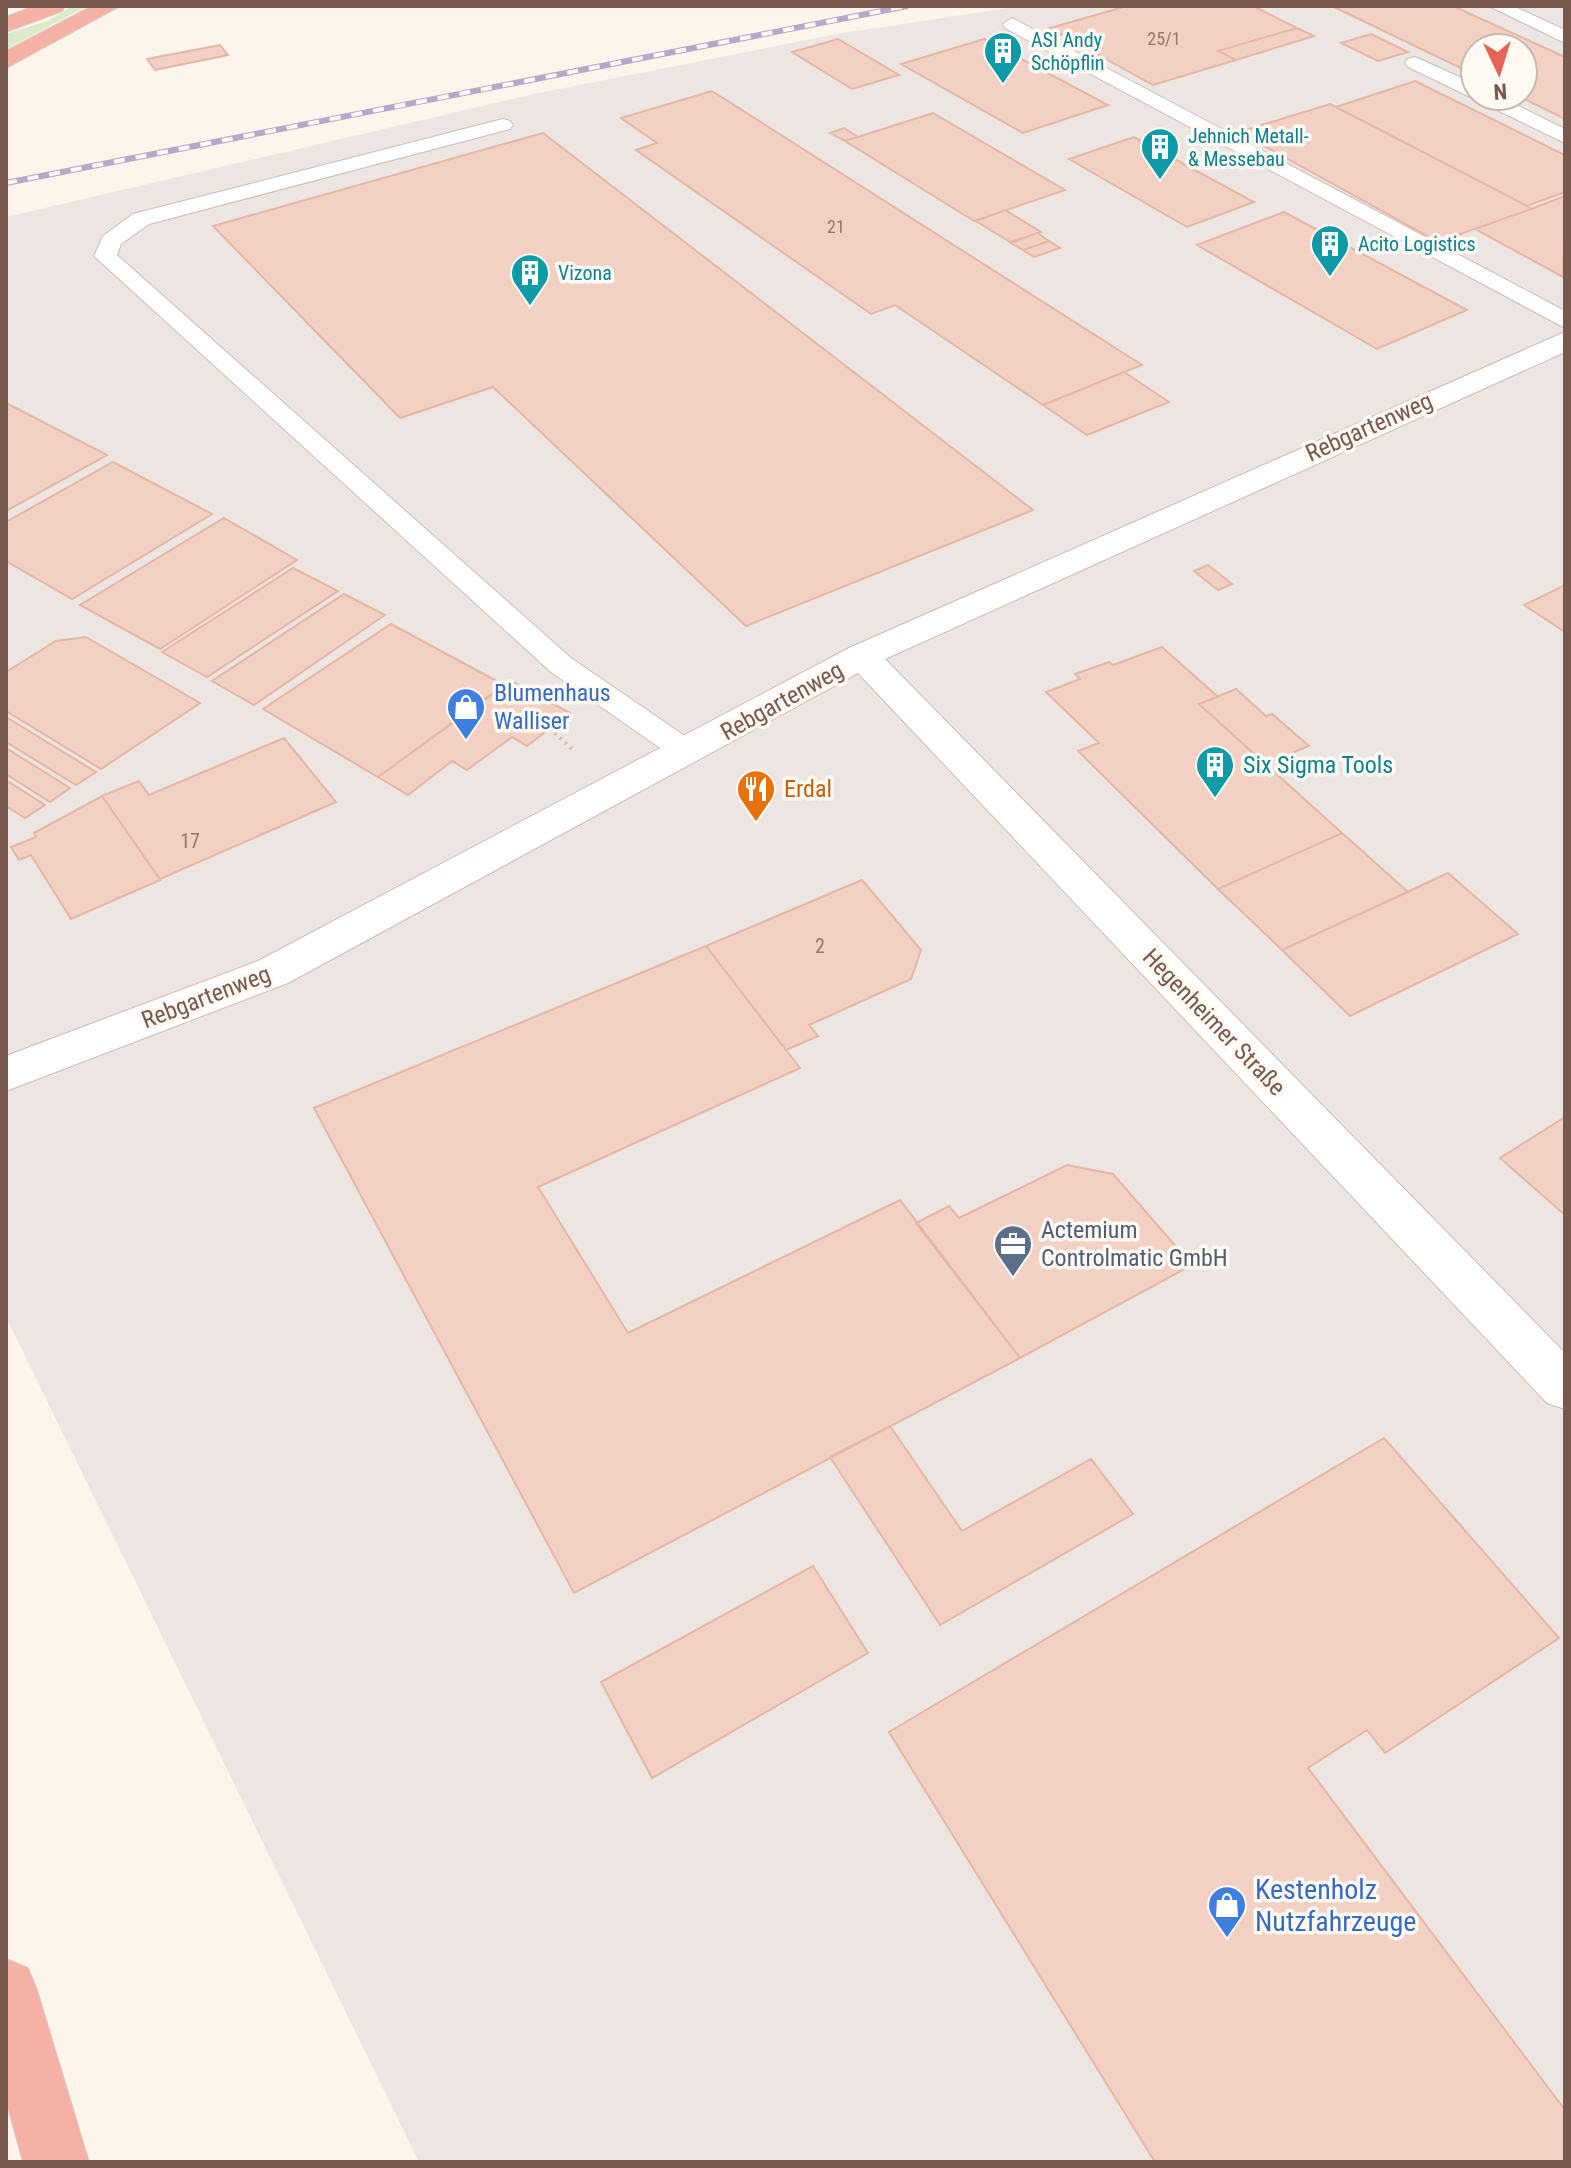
<svg xmlns="http://www.w3.org/2000/svg" width="1571" height="2168" font-family="'Roboto Condensed',sans-serif">
	<rect width="100%" height="100%" fill="#fdf4ec"/>
	<path fill="#ede5e1" fill-rule="evenodd" d="M1021 6H1565V2162H419L6 1317V217L534 94 837 34ZM1475 48H1523V96H1475Z"/>
	<path fill="#dbebc9" d="M72 6H87L6 49V34L50 20Z"/>
	<path fill="#f2d1c4" stroke="#e5b6a4" stroke-width="2" d="M1127 6H1253L1297 28 1218 51 1236 60 1153 85 1050 28Z
		M1332 6H1453L1565 57V119L1518 96H1523V48H1475V75Z
		M1297 28 1314 36 1236 60 1218 51Z
		M1371 34 1408 52 1378 61 1341 43Z
		M838 39 899 75 852 89 792 52Z
		M984 39 1108 105 1023 133 901 64Z
		M220 45 228 55 155 70 147 59Z
		M1415 81 1565 155V192L1527 206 1336 107Z
		M712 91 1142 365 1043 405 895 305 871 314 636 150 657 143 621 118Z
		M1330 104 1527 206 1531 209 1438 242 1239 132Z
		M933 113 1065 190 974 221 845 141Z
		M844 128 858 137 845 141 830 133Z
		M543 133 1033 510 746 626 493 387 400 418 213 226Z
		M1134 137 1254 202 1187 227 1069 159Z
		M1565 196 1563 277 1475 229 1531 209Z
		M1005 210 1041 232 1010 242 976 221Z
		M1284 212 1467 310 1377 349 1197 245Z
		M1037 233 1049 241 1023 250 1011 243Z
		M1049 241 1060 248 1034 257 1023 250Z
		M1124 372 1169 402 1087 435 1043 405Z
		M6 403 107 455 6 511Z
		M113 462 212 514 72 599 6 561V522Z
		M224 518 297 560 160 649 80 605Z
		M1208 565 1232 584 1218 590 1194 571Z
		M293 568 338 591 207 677 162 652Z
		M1565 585V632L1524 605Z
		M344 594 385 615 254 705 212 681Z
		M391 624 504 685 378 777 263 709Z
		M86 637 200 703 101 769 6 711V672L56 641Z
		M1162 647 1218 697 1199 704 1342 833 1218 889 1078 751 1099 743 1046 692 1080 679 1075 674 1109 662 1113 665Z
		M511 681 570 713 527 746 512 737 467 770 452 761 408 795 378 777Z
		M1236 689 1266 716 1272 714 1309 746 1265 764 1199 704Z
		M6 717 96 772 76 785 6 742Z
		M284 738 336 802 160 879 102 796 139 781 149 795Z
		M6 748 70 788 50 802 6 774Z
		M6 780 45 805 25 818 6 806Z
		M102 796 160 880 71 919 31 855 19 860 11 847 36 837 34 833Z
		M1342 833 1408 892 1282 950 1218 889Z
		M1448 873 1518 934 1350 1016 1282 950Z
		M862 880 921 950 911 979 809 1025 818 1036 786 1050 706 946Z
		M706 946 800 1068 538 1187 628 1333 900 1200 1020 1358 574 1593 314 1108Z
		M1565 1117V1215L1500 1158Z
		M1067 1165 1113 1174 1192 1265 1020 1358 916 1223 949 1206 959 1218Z
		M890 1426 962 1531 1091 1459 1133 1514 940 1625 830 1457Z
		M1384 1438 1559 1638 1385 1753 1367 1730 1308 1768 1565 2110V2162H1155L889 1732Z
		M813 1566 868 1653 652 1778 601 1682Z"/>
	<g fill="none" stroke-linecap="round" stroke-linejoin="round">
		<g stroke="#d0bbb0" stroke-width="2">
			<path id="service" d="M1489 6H1513L1565 30V43Z
				M1012 18 1565 311V328L1005 28 1003 24Z
				M1415 57 1475 84V96H1498L1565 129V143L1408 67 1405 63 1408 59Z
				M503 119 510 121 513 125 510 129 149 224 121 244 117 255 571 658 698 745 702 752 698 759 687 762 676 759 551 672 94 256 103 236 133 214Z"/>
		</g>
		<g stroke="#d0bbb0" stroke-width="2">
			<path id="minor" d="M1565 332V352L885 659 1565 1353V1409L1547 1403 858 673 288 983 6 1091V1056L258 961 849 648Z"/>
		</g>
		<g stroke="#d9d1cd" stroke-width="2">
			<path id="motorway" d="M34 6H65L62 11 6 32V17Z
				M92 6H120L6 68V51Z
				M6 1959 28 1968 37 1990 89 2162H23L6 2100Z"/>
		</g>
		<path stroke="#d8b4a6" stroke-width="4" stroke-dasharray="2 5" stroke-linecap="butt" d="M550 728 575 752"/>
		<use href="#service" fill="#fff" fill-rule="evenodd"/>
		<use href="#minor" fill="#fff" fill-rule="evenodd"/>
		<use href="#motorway" fill="#f5b1a4" fill-rule="evenodd"/>
		<g stroke="#b6a8c8" stroke-width="6">
			<path id="rail" d="M6 183 907 6"/>
		</g>
		<use href="#rail" stroke="#fff9f3" stroke-width="4" stroke-dasharray="11" stroke-linecap="butt"/>
	</g>
	<defs>
		<g id="building-pin" transform="scale(2)"><path d="M0 17L-7.5 6A9.5 9.5 0 1 1 7.5 6Z" fill="#0f9aa8" stroke="#fff9f3"/><path d="M-4-6H4V6H1V3H-1V6H-4ZM-2.5-4.3h1.7v1.8h-1.7ZM.8-4.3h1.7v1.8H.8ZM-2.5-1h1.7V.8h-1.7ZM.8-1h1.7V.8H.8Z" fill="#fff"/></g>
		<g id="shop-pin" transform="scale(2)"><path d="M0 17L-7.5 6A9.5 9.5 0 1 1 7.5 6Z" fill="#3f7fe0" stroke="#fff9f3"/><path d="M-5-2.5h2.3a2.7 3.5 0 0 1 5.4 0H5L5.5 6h-11ZM-1.5-2.5h3a1.5 2.3 0 0 0-3 0Z" fill="#fff"/></g>
		<g id="restaurant-pin" transform="scale(2)"><path d="M0 17L-7.5 6A9.5 9.5 0 1 1 7.5 6Z" fill="#e8710a" stroke="#fff9f3"/><path d="M-5-6h1v4h1v-4h1v4h1v-4h1v5L-1.5 .5V6h-2V.5L-5-1ZM5-6V6H3V1.5H1.5Q1.5-4 5-6Z" fill="#fff"/></g>
		<g id="office-pin" transform="scale(2)"><path d="M0 17L-7.5 6A9.5 9.5 0 1 1 7.5 6Z" fill="#5c6f8a" stroke="#fff9f3"/><path d="M-6-3h4V-5.5h4V-3h4V5H-6ZM-1-4.5V-3h2v-1.5ZM-6 0V1H6V0Z" fill="#fff"/></g>
	</defs>
	<g fill-rule="evenodd">
		<use href="#building-pin" x="1003" y="51"/>
		<use href="#building-pin" x="1160" y="147"/>
		<use href="#building-pin" x="1330" y="244"/>
		<use href="#building-pin" x="530" y="273"/>
		<use href="#shop-pin" x="466" y="707"/>
		<use href="#building-pin" x="1215" y="765"/>
		<use href="#restaurant-pin" x="756" y="789"/>
		<use href="#office-pin" x="1013" y="1244"/>
		<use href="#shop-pin" x="1227" y="1905"/>
	</g>
	<g text-anchor="middle" stroke-width="7" stroke-linejoin="round" paint-order="stroke">
		<g font-size="18" fill="#97776c">
			<text x="1164" y="45">25/1</text>
			<text x="836" y="233">21</text>
		</g>
		<g font-size="20" fill="#0d838f" stroke="#fff9f3" text-anchor="start">
			<text x="1031" y="47">ASI Andy<tspan x="1031" dy="23">Schöpflin</tspan></text>
			<text x="1188" y="143">Jehnich Metall-<tspan x="1188" dy="23">&amp; Messebau</tspan></text>
			<text x="1358" y="251">Acito Logistics</text>
			<text x="558" y="280">Vizona</text>
		</g>
		<g font-size="20" fill="#97776c">
			<text x="190" y="848">17</text>
			<text x="820" y="953">2</text>
		</g>
		<g font-size="24" fill="#79594e" stroke="#fff9f3">
			<text transform="translate(1369 427) rotate(-24)" y="8">Rebgartenweg</text>
			<text transform="translate(782 701) rotate(-29)" y="8">Rebgartenweg</text>
			<text transform="translate(206 997) rotate(-21)" y="8">Rebgartenweg</text>
			<text transform="translate(1214 1022) rotate(46)" y="8">Hegenheimer Straße</text>
		</g>
		<g font-size="24" fill="#366cbe" stroke="#fff9f3" text-anchor="start">
			<text x="494" y="701">Blumenhaus<tspan x="494" dy="28">Walliser</tspan></text>
		</g>
		<g font-size="24" fill="#0d838f" stroke="#fff9f3" text-anchor="start">
			<text x="1243" y="773">Six Sigma Tools</text>
		</g>
		<g font-size="24" fill="#c56008" stroke="#fff9f3" text-anchor="start">
			<text x="784" y="797">Erdal</text>
		</g>
		<g font-size="24" fill="#4e5e75" stroke="#fff9f3" text-anchor="start">
			<text x="1041" y="1238">Actemium<tspan x="1041" dy="28">Controlmatic GmbH</tspan></text>
		</g>
		<g font-size="28" fill="#366cbe" stroke="#fff9f3" text-anchor="start">
			<text x="1255" y="1899">Kestenholz<tspan x="1255" dy="32">Nutzfahrzeuge</tspan></text>
		</g>
	</g>
	<rect width="1571" height="2168" fill="none" stroke="#79594e" stroke-width="16"/>
	<g transform="translate(1499 72) rotate(176)"><circle r="38" fill="#fff9f3" stroke="#c9b9b1" stroke-width="2"/>
	<path d="M0-6L14 30L0 20L-14 30Z" fill="#e46554"/>
	<text y="-12" font-size="22" font-weight="bold" text-anchor="middle" fill="#79594e">N</text>
	</g>
</svg>
